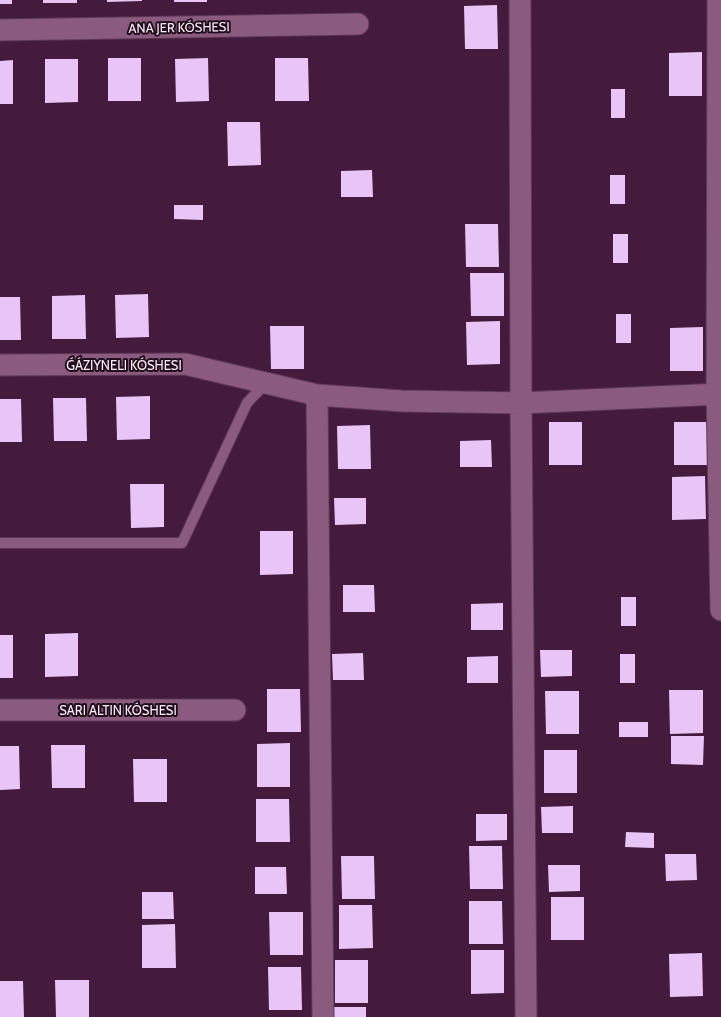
<svg xmlns="http://www.w3.org/2000/svg" width="721" height="1017" font-family="Cabin,sans-serif">
	<rect width="100%" height="100%" fill="#441b3c"/>
	<path fill="#e9c4f7" d="M0 0H12V4H0Z
		M43 0H77V3H43Z
		M107 0H142V1L107 2Z
		M174 0H207V2H174Z
		M497 5 498 49H465L464 6Z
		M702 52V96H669V53Z
		M108 58H141V101H108Z
		M208 58 209 101 176 102 175 59Z
		M275 58H308L309 101H275Z
		M45 59H78V102L45 103Z
		M13 60V104H0V61Z
		M611 89H625V118H611Z
		M227 122H260L261 165 228 166Z
		M372 170 373 197H341V171Z
		M610 175H625V204H610Z
		M174 205H203V220L174 219Z
		M465 224H498L499 267H466Z
		M613 234H628V263H613Z
		M470 273H504V316H471Z
		M148 294 149 337 116 338 115 295Z
		M85 295 86 339H52V296Z
		M0 297H20L21 340H0Z
		M616 314H631V343H616Z
		M500 321V364L467 365 466 322Z
		M270 326H304V369H271Z
		M703 327V371H670V328Z
		M150 396V439L117 440 116 397Z
		M53 398H86L87 441H54Z
		M0 399H21L22 442H0Z
		M549 422H582V465H549Z
		M674 422H707V465H674Z
		M370 425 371 469H338L337 426Z
		M491 440 492 467H460V441Z
		M705 476 706 519 672 520V477Z
		M130 484H164V527L131 528Z
		M334 498H366V524L335 525Z
		M260 531H293V574L260 575Z
		M343 585H374L375 612H343Z
		M621 597H636V626H621Z
		M503 603V630H471V604Z
		M78 633V676L45 677V634Z
		M0 635H13V678H0Z
		M540 650H572V676L541 677Z
		M363 653 364 680H333L332 654Z
		M620 654H635V683H620Z
		M498 656V683H467V657Z
		M267 689H300L301 732H267Z
		M669 690H703V733L670 734Z
		M545 691H579V734H546Z
		M619 722H648V737H619Z
		M671 736H704L703 765 671 764Z
		M290 743V787H257V744Z
		M51 745H85V788H52Z
		M0 746H19L20 789 0 790Z
		M544 750H577V793H544Z
		M133 759H167V802H134Z
		M256 799H289L290 842H256Z
		M573 806V833H542L541 807Z
		M476 814H507V840L476 841Z
		M626 832 654 833V848L625 847Z
		M469 846H502L503 889H470Z
		M665 854H696L697 880 666 881Z
		M341 856H374L375 899H342Z
		M548 865H580V891L549 892Z
		M255 867H286L287 894H255Z
		M142 892H173L174 919H142Z
		M551 897H584V940H551Z
		M469 901H502L503 944H469Z
		M339 905H372L373 948 339 949Z
		M269 912H303V955H270Z
		M175 924 176 968H142V925Z
		M471 950H504V993L471 994Z
		M702 953 703 996 670 997 669 954Z
		M335 960H368V1003H335Z
		M268 967H301L302 1010H269Z
		M55 980H89V1017H56Z
		M0 981H23L24 1017H0Z
		M333 1007H366V1017H333Z"/>
	<g fill="none" stroke-linecap="round" stroke-linejoin="round">
		<g stroke="#5c3a56" stroke-width="12">
			<path id="service" d="M0 543H182L247 403 266 383"/>
		</g>
		<g stroke="#5c3a56" stroke-width="23">
			<path id="minor" d="M520 0 521 403 526 1017
				M718 0 717 394 721 610
				M0 30 358 24
				M0 365 185 364 317 395 402 401 521 403 721 394
				M317 395 323 1017
				M0 710H235"/>
		</g>
		<use href="#service" stroke="#8b5b7f" stroke-width="10"/>
		<use href="#minor" stroke="#8b5b7f" stroke-width="21"/>
	</g>
	<g text-anchor="middle" stroke-width="4" stroke-linejoin="round" paint-order="stroke">
		<g font-size="13" fill="#feedf9" stroke="#200e1c">
			<text transform="translate(179 27) rotate(-1)" y="5">ANA JER KÓSHESI</text>
			<text x="124" y="370">ǴÁZIYNELI KÓSHESI</text>
			<text x="118" y="715">SARI ALTIN KÓSHESI</text>
		</g>
	</g>
</svg>
